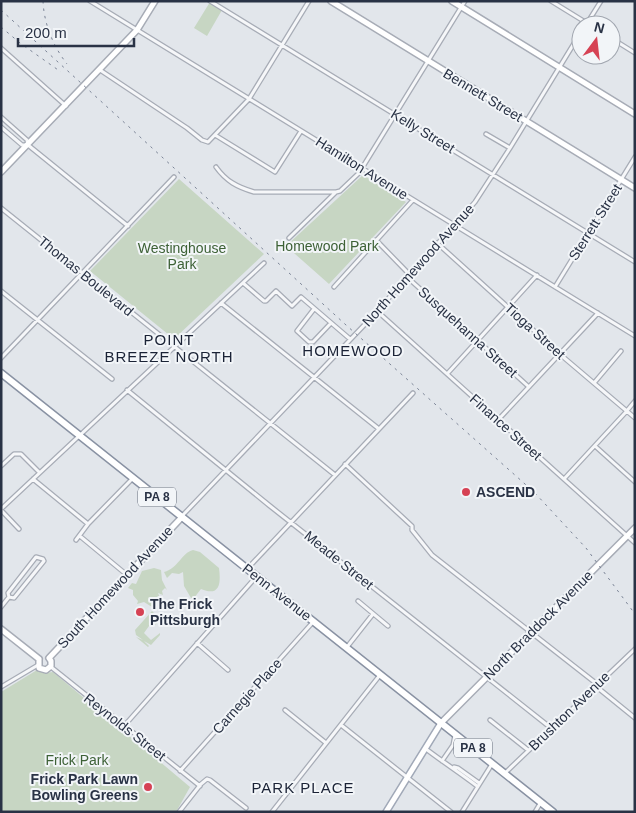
<svg xmlns="http://www.w3.org/2000/svg" width="636" height="813" font-family="Arial,sans-serif">
	<rect width="100%" height="100%" fill="#e2e6eb"/>
	<path fill="#c7d6c3" d="M210 2 222 10 207 36 194 28Z
		M363 175 406 202 329 284 286 246Z
		M179 179 264 254 174 339 90 271Z
		M193 550 200 552 219 568C221 583 220 597 201 589L194 598H191L184 586 183 572 179 574 172 573 167 578 164 572C179 568 181 553 193 550Z
		M154 568 161 570 162 580 167 590 165 588 162 591 163 595 158 593 160 598 158 596 153 601 156 603 152 607 144 602 137 604 138 601 133 595V590L128 588 132 583 136 584 142 571Z
		M152 611 154 613V616L157 624 149 626 144 633 151 640 160 633V635L151 645 144 641 149 646 148 647 136 637 143 640 136 635 135 630Z
		M37 670 44 673 53 672 190 787 176 812H1V692Z"/>
	<g fill="none" stroke-linecap="round" stroke-linejoin="round">
		<g stroke="#a7acb6" stroke-width="5.5">
			<path id="street" d="M90 1 635 336
				M210 1 635 262
				M551 1 590 25
				M586 25 601 1
				M611 38 635 53
				M1 48 66 106
				M100 70 187 128 202 140 208 142 249 99 309 1
				M1 117 27 140 28 145 128 226
				M1 127 22 145H27
				M486 134 510 148
				M215 135 275 172 301 131
				M216 167C226 181 237 187 254 192H336
				M1 208 335 475
				M289 238 336 192 340 191 359 173 465 1
				M376 240 409 274
				M437 243 562 356 635 418
				M407 277 529 387
				M243 283 264 301H266L276 291 292 306 301 297 350 339
				M334 287 413 200
				M555 287 635 157
				M1 291 112 379
				M221 303 379 429
				M314 309 297 331 309 342H313L331 323
				M377 311 635 543
				M1 358 174 177
				M447 374 537 275
				M594 383 621 351
				M127 390 270 506 551 728
				M498 420 598 313
				M595 446 635 482
				M345 464 412 526V530L432 555 597 684 598 688 635 718
				M1 466 14 454H21L39 472
				M33 479 88 524
				M564 479 625 413 635 401
				M1 509 264 263
				M1 510 19 529
				M182 516 369 320 475 202 510 148 581 32
				M81 537 127 575
				M76 540 88 524 133 478
				M248 568 413 393
				M358 601 388 626
				M1 607 9 597 14 598 44 561 43 559 36 557 8 593 9 597
				M197 643 228 670
				M347 647 373 614
				M51 667 200 786
				M1 687 38 665
				M285 710 326 743
				M490 720 528 750
				M341 725 451 812
				M124 726 256 577
				M453 745 465 742
				M426 749C443 762 460 773 477 786
				M442 761 453 745 455 735
				M454 767 458 768 479 783
				M180 771 313 622
				M505 773 635 649
				M179 812 201 784 207 779 210 780 246 808
				M272 812 380 675
				M462 812 492 764
				M535 812 541 802"/>
		</g>
		<g stroke="#a7acb6" stroke-width="8">
			<path id="secondary" d="M331 1 635 188
				M452 1 635 114
				M1 172 137 30 155 1
				M1 629 39 659
				M49 658 182 517
				M39 659V668L46 670 51 666V661L49 658
				M441 723 635 528"/>
		</g>
		<g stroke="#a1a9b8" stroke-width="8">
			<path id="primary" d="M386 812 441 723"/>
		</g>
		<g stroke="#8992a3" stroke-width="9">
			<path id="highway" d="M1 373 553 812"/>
		</g>
		<use href="#street" stroke="#f6f7f9" stroke-width="3"/>
		<use href="#secondary" stroke="#fff" stroke-width="5"/>
		<use href="#primary" stroke="#fff" stroke-width="5"/>
		<use href="#highway" stroke="#fff" stroke-width="6"/>
		<path stroke="#7b8496" stroke-width="1" stroke-dasharray="2.5 5" stroke-linecap="butt" d="M43 1C44 24 53 46 67 64
			M1 10 346 325 534 492 586 548 635 614
			M1 27 20 43 61 72"/>
	</g>
	<g fill="#d64254" stroke="#f2f5f8" stroke-width="2">
		<circle cx="466" cy="492" r="5"/>
		<circle cx="140" cy="612" r="5"/>
		<circle cx="148" cy="787" r="5"/>
	</g>
	<g text-anchor="middle" stroke-width="4" stroke-linejoin="round" paint-order="stroke">
		<g fill="#f2f5f8" stroke="#656c7b" stroke-width="1">
			<rect x="138" y="487.5" width="38" height="19" rx="4"/>
			<rect x="454" y="738.5" width="38" height="19" rx="4"/>
		</g>
		<g font-size="12" font-weight="bold" fill="#293245">
			<text x="157" y="501">PA 8</text>
			<text x="473" y="752">PA 8</text>
		</g>
		<g font-size="14" fill="#293245" stroke="#f2f5f8">
			<text transform="translate(483 95) rotate(31)" y="5">Bennett Street</text>
			<text transform="translate(423 131) rotate(31)" y="5">Kelly Street</text>
			<text transform="translate(362 168) rotate(32)" y="5">Hamilton Avenue</text>
			<text transform="translate(595 222) rotate(-58)" y="5">Sterrett Street</text>
			<text transform="translate(418 265) rotate(-48)" y="5">North Homewood Avenue</text>
			<text transform="translate(86 276) rotate(39)" y="5">Thomas Boulevard</text>
			<text transform="translate(535 331) rotate(42)" y="5">Tioga Street</text>
			<text transform="translate(468 332) rotate(42)" y="5">Susquehanna Street</text>
			<text transform="translate(506 427) rotate(42)" y="5">Finance Street</text>
			<text transform="translate(339 560) rotate(39)" y="5">Meade Street</text>
			<text transform="translate(115 587) rotate(-47)" y="5">South Homewood Avenue</text>
			<text transform="translate(277 592) rotate(38)" y="5">Penn Avenue</text>
			<text transform="translate(538 625) rotate(-45)" y="5">North Braddock Avenue</text>
			<text transform="translate(247 696) rotate(-48)" y="5">Carnegie Place</text>
			<text transform="translate(569 711) rotate(-44)" y="5">Brushton Avenue</text>
			<text transform="translate(125 727) rotate(38)" y="5">Reynolds Street</text>
		</g>
		<g font-size="14" fill="#3d6136" stroke="#f2f5f8">
			<text x="327" y="251">Homewood Park</text>
			<text x="182" y="253">Westinghouse<tspan x="182" dy="16">Park</tspan></text>
			<text x="77" y="765">Frick Park</text>
		</g>
		<g font-size="14" font-weight="bold" fill="#293245" stroke="#f2f5f8" text-anchor="start">
			<text x="476" y="497">ASCEND</text>
			<text x="150" y="609">The Frick<tspan x="150" dy="16">Pittsburgh</tspan></text>
			<text x="138" y="784" text-anchor="end">Frick Park Lawn<tspan x="138" dy="16">Bowling Greens</tspan></text>
		</g>
		<g font-size="15" letter-spacing="1" fill="#1b2336" stroke="#f2f5f8">
			<text x="169" y="345">POINT<tspan x="169" dy="17">BREEZE NORTH</tspan></text>
			<text x="353" y="356">HOMEWOOD</text>
			<text x="303" y="793">PARK PLACE</text>
		</g>
	</g>
	<rect width="636" height="813" fill="none" stroke="#293245" stroke-width="5"/>
	<g transform="translate(596 40) rotate(15)"><circle r="24" fill="#f2f5f8" stroke="#a2a7b0"/>
	<path d="M0-4L9 19L0 12L-9 19Z" fill="#d64254"/>
	<text y="-8" font-size="14" font-weight="bold" text-anchor="middle" fill="#293245">N</text>
	</g>
	<path d="M18 38v8h116v-8" fill="none" stroke="#293245" stroke-width="2.5"/>
	<text x="25" y="38" font-size="15" fill="#293245" stroke="#f2f5f8" stroke-width="4" paint-order="stroke">200 m</text>
</svg>
